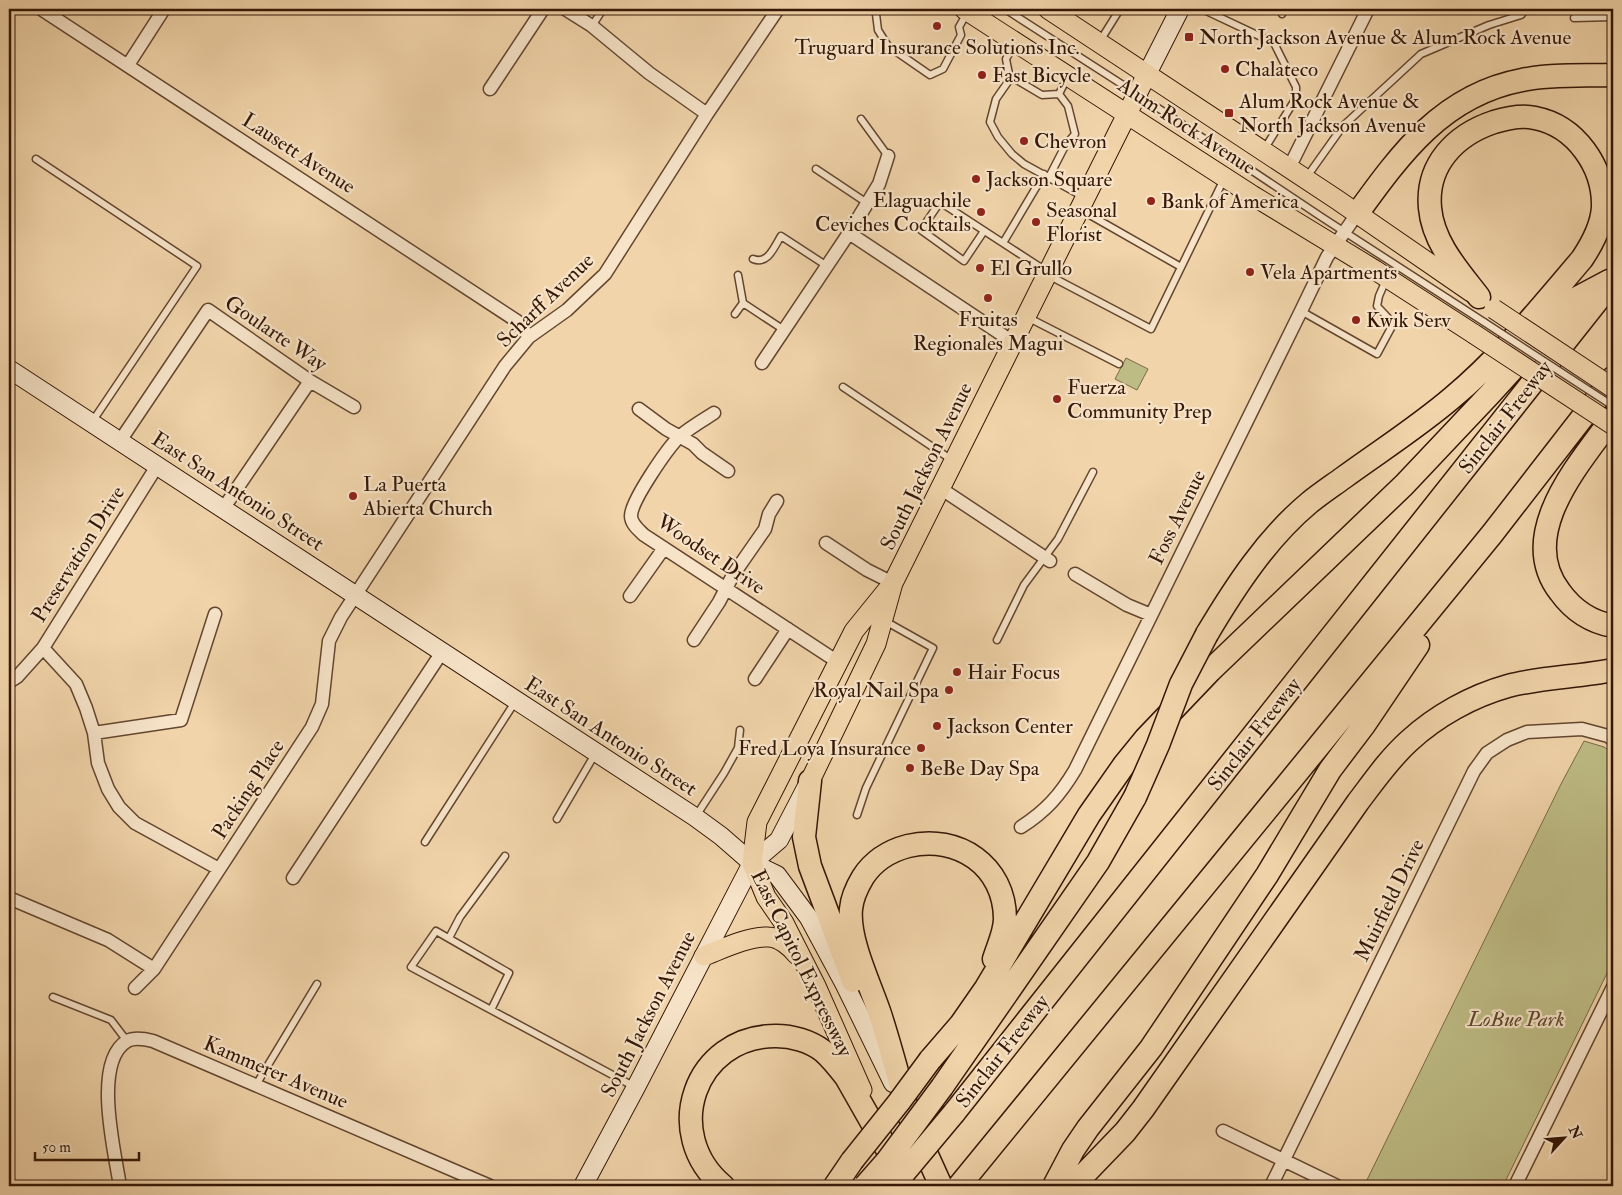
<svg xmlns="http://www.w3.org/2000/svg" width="1622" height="1195" font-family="'IM FELL Double Pica',serif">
	<rect width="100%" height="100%" fill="#f1d4aa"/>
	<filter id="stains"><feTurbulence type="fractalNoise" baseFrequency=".004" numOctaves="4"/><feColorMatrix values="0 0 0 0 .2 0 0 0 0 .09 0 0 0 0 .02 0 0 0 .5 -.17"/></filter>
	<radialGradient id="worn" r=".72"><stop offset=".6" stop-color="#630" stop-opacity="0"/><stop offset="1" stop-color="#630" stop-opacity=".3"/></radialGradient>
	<path fill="#bebc85" stroke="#796a46" d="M1126 358 1148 369 1137 390 1115 379Z
		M1584 741 1604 747 1613 753V961L1503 1186H1364L1561 784Z"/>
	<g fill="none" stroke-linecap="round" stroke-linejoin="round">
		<g stroke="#63462f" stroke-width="9">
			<path id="lane" d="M880 9 876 14 878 30 888 46 930 75 943 69 961 35 959 27 967 13
				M1005 9 1137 94 1323 218 1484 322
				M1202 9 1274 43 1296 87V97L1293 103 1265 148
				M1282 14 1284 9
				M1574 18 1613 17
				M592 26 603 9
				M1100 41 1120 9
				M1015 43 1006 59 1010 79 996 99 990 122 998 137 1012 154 1024 164 1084 197
				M1010 76 1042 95 1059 94 1067 78
				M861 119 888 156
				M36 159 197 266 92 422
				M816 169 867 203
				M1049 177 1065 146 1075 134 1068 106 1059 94
				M1306 178 1343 126 1421 54 1489 25 1521 15 1526 9
				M1081 210 1181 267
				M984 231 964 261 921 230 940 202 1046 271
				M1003 243 1044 174
				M753 259C768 265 774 247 781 236L827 266
				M738 275 743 303
				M1048 275 1151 329 1224 179
				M1301 311 1377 354 1391 328V321L1377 306 1379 296 1386 280
				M735 314 743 303 784 330
				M1027 317 1119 364
				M843 387 952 460
				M997 640 1024 585 1058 539 1093 472
				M857 815 866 788 933 648 885 621
				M696 816 724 773 738 748 740 730
				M557 819 595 754
				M425 842 515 702
				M449 938 460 917 505 856
				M53 997 111 1020 127 1041
				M491 1010 509 973 436 931 411 967 635 1087
				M256 1085 317 984"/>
		</g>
		<g stroke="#63462f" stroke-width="15">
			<path id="street" d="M41 9 517 321 529 337
				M565 9 592 26 649 73 707 114
				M128 65 164 9
				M490 89 543 9
				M1289 168 1368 9
				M849 233 1013 342
				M762 363 849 233 879 184 888 156
				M639 409 666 429 693 444 702 453 728 471
				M714 413C703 420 689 428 679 437 667 449 631 501 631 516 631 524 639 530 644 535L838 662
				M120 441 208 310 310 381 354 407
				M940 488 1050 561
				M223 509 310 381
				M826 543 867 570 893 583
				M1075 574 1127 605 1151 615
				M630 596 664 548
				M694 640 719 602 733 575 765 529 769 514 777 501
				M43 648 76 684 86 708 94 733 98 763 108 789 119 807 135 823 219 869
				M755 679 788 629
				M9 682 17 677 43 648 157 466
				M94 733 181 720 215 614
				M1021 827C1046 811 1060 795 1075 770L1301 311 1327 257 1357 214
				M293 878 442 652
				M9 898 108 940 154 969
				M135 988 154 969 312 727 322 704 329 641 341 617 505 366 529 337 567 310 605 274 707 114 778 9
				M1223 1131 1337 1186
				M120 1186C115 1153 92 1062 127 1041 135 1037 145 1039 153 1041L490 1186
				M1271 1186 1474 771 1487 753 1507 740 1527 732 1582 729 1608 736 1613 740
				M1515 1186 1613 987"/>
		</g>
		<g stroke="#341706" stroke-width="20">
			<path id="secondary" d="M1147 74 1180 9
				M9 369 695 817 721 836 752 863 777 875 809 918 845 985 893 1083
				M583 1186 636 1087 752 863 779 840 806 788"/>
		</g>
		<g stroke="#341706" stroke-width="21">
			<path id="primary" d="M964 9 1252 195 1375 270 1474 334
				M1048 9 1336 199 1471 292
				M810 781 876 644 893 583 1147 74
				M704 956C722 949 749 936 768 937 779 937 791 947 797 955
				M862 1090 816 986 784 923 766 897 752 863 757 822 854 631 888 589"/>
		</g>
		<g stroke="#341706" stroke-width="25">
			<path id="highway" d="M1357 214C1401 153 1443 95 1522 80 1552 74 1583 76 1613 75
				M1613 417C1580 463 1515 534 1560 592 1573 610 1591 622 1613 626
				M1207 634C1235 587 1267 538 1309 503 1320 494 1332 486 1343 478 1380 451 1418 427 1453 397 1501 357 1541 307 1582 259 1592 244 1602 226 1603 207 1604 167 1576 126 1535 118 1523 115 1507 118 1494 122 1455 135 1426 165 1430 208 1433 243 1459 271 1479 297
				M810 781 804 837 810 866 853 981
				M930 1060 961 1024 986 988 1089 815 1124 765 1146 738 1210 671 1404 485 1490 394 1577 298 1609 281
				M942 1087 1098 862 1135 797
				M954 1113 1613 281
				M909 1116C900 1082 891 1048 880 1014 870 984 848 940 851 909 852 897 857 887 863 877 874 860 889 851 908 846 958 834 1005 866 1005 919 1005 932 998 946 994 959
				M917 1133 941 1186
				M723 1186C661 1134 694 1036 776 1036 792 1036 810 1041 823 1051 831 1058 839 1068 846 1077L900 1172
				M835 1186 852 1161
				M959 1186 1492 534 1613 378
				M1054 1186 1073 1150 1088 1128 1151 1048 1267 875 1330 770 1364 725 1418 645
				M1073 1186 1125 1132 1143 1109 1358 802C1374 781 1389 759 1409 741 1436 716 1472 696 1508 686 1542 677 1579 677 1613 670"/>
		</g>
		<use href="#lane" stroke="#f6e3c8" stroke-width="6"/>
		<use href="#street" stroke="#f6e3c8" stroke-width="12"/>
		<use href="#secondary" stroke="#f6e3c8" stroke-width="18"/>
		<use href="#primary" stroke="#f1d4aa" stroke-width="19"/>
		<use href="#highway" stroke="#f1d4aa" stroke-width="22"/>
		<g stroke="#63462f" stroke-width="9" stroke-linecap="butt">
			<path id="lane-bridge" d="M1484 322 1613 406"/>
		</g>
		<g stroke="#341706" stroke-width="21" stroke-linecap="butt">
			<path id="primary-bridge" d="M1494 309 1613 388
				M1474 334 1613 425"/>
		</g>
		<g stroke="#341706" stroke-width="25" stroke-linecap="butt">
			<path id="highway-bridge" d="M1135 797 1158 745 1181 684 1207 634
				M852 1161 899 1102 930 1060
				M865 1186 887 1161 942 1087
				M893 1186 954 1113"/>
		</g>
		<use href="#lane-bridge" stroke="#f6e3c8" stroke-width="6"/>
		<use href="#primary-bridge" stroke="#f1d4aa" stroke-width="19"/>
		<use href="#highway-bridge" stroke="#f1d4aa" stroke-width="22"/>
	</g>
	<g fill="#8f2418" stroke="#f6e3c8" stroke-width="2">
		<circle cx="937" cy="26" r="5"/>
		<rect x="1184" y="32" width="10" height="10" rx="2.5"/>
		<circle cx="1225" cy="69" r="5"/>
		<circle cx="982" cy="75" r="5"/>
		<rect x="1224" y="108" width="10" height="10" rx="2.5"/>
		<circle cx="1024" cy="141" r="5"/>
		<circle cx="976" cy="179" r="5"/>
		<circle cx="1151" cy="201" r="5"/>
		<circle cx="981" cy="212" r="5"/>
		<circle cx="1036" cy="222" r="5"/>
		<circle cx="980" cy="268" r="5"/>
		<circle cx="1250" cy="272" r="5"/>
		<circle cx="988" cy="298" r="5"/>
		<circle cx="1356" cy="320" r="5"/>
		<circle cx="1057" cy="399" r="5"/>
		<circle cx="353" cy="496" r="5"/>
		<circle cx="957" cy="672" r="5"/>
		<circle cx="949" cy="690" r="5"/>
		<circle cx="937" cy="726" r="5"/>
		<circle cx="921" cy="748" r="5"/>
		<circle cx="910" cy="768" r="5"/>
	</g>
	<g text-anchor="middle" stroke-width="4.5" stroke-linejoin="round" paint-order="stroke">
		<g font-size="21" fill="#341706" stroke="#f6e3c8" text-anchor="start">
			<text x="1199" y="44">North Jackson Avenue &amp; Alum Rock Avenue</text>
			<text x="937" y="54" text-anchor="middle">Truguard Insurance Solutions Inc.</text>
			<text x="1235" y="76">Chalateco</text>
			<text x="992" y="82">Fast Bicycle</text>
			<text x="1239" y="108">Alum Rock Avenue &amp;<tspan x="1239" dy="24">North Jackson Avenue</tspan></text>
			<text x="1034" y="148">Chevron</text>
			<text x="986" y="186">Jackson Square</text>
			<text x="971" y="207" text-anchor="end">Elaguachile<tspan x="971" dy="24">Ceviches Cocktails</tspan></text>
			<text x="1161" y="208">Bank of America</text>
			<text x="1046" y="217">Seasonal<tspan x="1046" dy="24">Florist</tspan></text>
			<text x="990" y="275">El Grullo</text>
			<text x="1260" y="279">Vela Apartments</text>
			<text x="988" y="326" text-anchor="middle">Fruitas<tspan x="988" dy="24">Regionales Magui</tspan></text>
			<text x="1366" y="327">Kwik Serv</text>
			<text x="1067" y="394">Fuerza<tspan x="1067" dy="24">Community Prep</tspan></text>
			<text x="363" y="491">La Puerta<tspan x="363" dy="24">Abierta Church</tspan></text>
			<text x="967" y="679">Hair Focus</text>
			<text x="939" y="697" text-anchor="end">Royal Nail Spa</text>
			<text x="947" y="733">Jackson Center</text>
			<text x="911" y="755" text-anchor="end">Fred Loya Insurance</text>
			<text x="920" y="775">BeBe Day Spa</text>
		</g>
		<g font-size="21" fill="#341706" stroke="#f6e3c8">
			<text transform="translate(1187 126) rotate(33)" y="7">Alum Rock Avenue</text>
			<text transform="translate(299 153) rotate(33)" y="7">Lausett Avenue</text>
			<text transform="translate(545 300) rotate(-44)" y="7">Scharff Avenue</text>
			<text transform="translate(276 333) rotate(34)" y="7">Goularte Way</text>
			<text transform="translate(1505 417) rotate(-52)" y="7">Sinclair Freeway</text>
			<text transform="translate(926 466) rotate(-64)" y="7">South Jackson Avenue</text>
			<text transform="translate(238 491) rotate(33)" y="7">East San Antonio Street</text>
			<text transform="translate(1177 517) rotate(-64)" y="7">Foss Avenue</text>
			<text transform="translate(78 554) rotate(-58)" y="7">Preservation Drive</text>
			<text transform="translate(711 554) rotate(34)" y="7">Woodset Drive</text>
			<text transform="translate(1254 734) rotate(-52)" y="7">Sinclair Freeway</text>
			<text transform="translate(611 736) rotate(33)" y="7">East San Antonio Street</text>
			<text transform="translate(248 789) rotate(-57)" y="7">Packing Place</text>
			<text transform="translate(1389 900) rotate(-64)" y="7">Muirfield Drive</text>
			<text transform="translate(802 963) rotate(64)" y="7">East Capitol Expressway</text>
			<text transform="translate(648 1014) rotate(-63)" y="7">South Jackson Avenue</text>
			<text transform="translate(1002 1051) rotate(-52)" y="7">Sinclair Freeway</text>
			<text transform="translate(276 1072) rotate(23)" y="7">Kammerer Avenue</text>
		</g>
		<g font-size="21" font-style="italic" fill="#5d492c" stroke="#f6e3c8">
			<text x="1516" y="1026">LoBue Park</text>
		</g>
	</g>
	<rect width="1622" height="1195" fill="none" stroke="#f1d4aa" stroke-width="30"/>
	<rect x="10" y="10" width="1602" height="1175" fill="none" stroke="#341706" stroke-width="2.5"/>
	<rect x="15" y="15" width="1592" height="1165" fill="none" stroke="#341706"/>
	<g transform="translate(1564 1138) rotate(64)" stroke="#f6e3c8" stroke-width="4" paint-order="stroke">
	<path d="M0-4L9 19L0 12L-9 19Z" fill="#341706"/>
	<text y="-8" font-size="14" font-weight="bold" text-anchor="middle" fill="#341706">N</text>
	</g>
	<path d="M35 1152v8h104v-8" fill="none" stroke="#341706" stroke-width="2.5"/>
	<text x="42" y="1152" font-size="15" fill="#341706" stroke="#f6e3c8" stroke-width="4" paint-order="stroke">50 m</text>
	<rect width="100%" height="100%" filter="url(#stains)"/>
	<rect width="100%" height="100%" fill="url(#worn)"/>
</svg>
